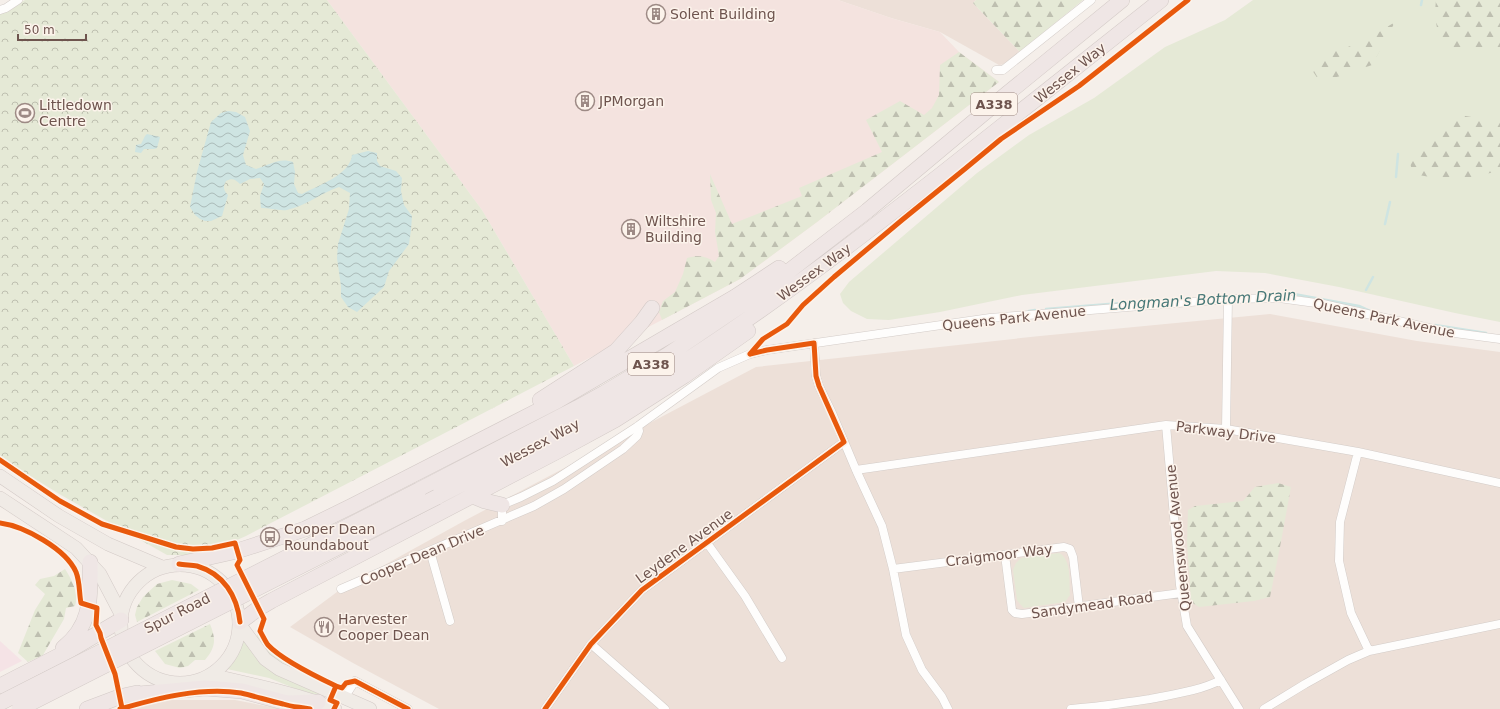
<svg xmlns="http://www.w3.org/2000/svg" width="1500" height="709" font-family="'DejaVu Sans',sans-serif">
	<defs>
		<pattern id="forest-firs" width="22" height="20" patternUnits="userSpaceOnUse"><rect width="22" height="20" fill="#e5e9d6"/><path d="M5 1l3.5 6h-7zM16 11l3.5 6h-7z" fill="#bebfb0"/></pattern>
		<pattern id="park-crowns" width="20" height="18" patternUnits="userSpaceOnUse"><rect width="20" height="18" fill="#e5e9d6"/><path d="M2 6a3 3 0 1 1 6 0M12 15a3 3 0 1 1 6 0" fill="none" stroke="#bebfb0"/></pattern>
		<pattern id="water-waves" width="16" height="10" patternUnits="userSpaceOnUse"><rect width="16" height="10" fill="#cee4e2"/><path d="M0 5q4-4 8 0t8 0" fill="none" stroke="#abbbb9"/></pattern>
	</defs>
	<rect width="100%" height="100%" fill="#f5efea"/>
	<path fill="#ede0d8" d="M838 0H976L973 3 1020 52 1005 64 999 65 940 32 891 18Z
		M1270 314 1417 341 1500 352V709H439L353 663 290 627 341 589 464 521 756 367 1040 336Z
		M153 700H235L281 709H130Z"/>
	<path fill="#f4e3df" d="M327 0H838L891 18 940 32 959 52 999 82 817 222 740 279 574 366 482 210Z"/>
	<path fill="#f5e3e6" d="M0 641 22 661 0 672Z"/>
	<path fill="#e5e9d6" d="M1253 0H1500V322L1455 313 1339 287 1265 273 1216 271 1022 295 940 312 889 320 867 319 851 311 843 303 840 294 849 282 977 173 1029 135 1094 98 1165 47 1225 20Z
		M1059 553C1072 559 1069 583 1070 595L1065 602 1024 608 1020 604 1017 600 1013 570 1016 563 1021 558Z
		M257 628 261 638 270 649 316 678 271 657 257 637Z
		M245 637 253 654 262 664 323 695 321 699 269 678 227 669 239 652Z"/>
	<path fill="url(#forest-firs)" d="M976 0H1083L1020 52 973 3Z
		M1436 0H1500V49L1456 50 1444 47C1436 31 1434 17 1436 0Z
		M1395 22 1372 65C1352 71 1341 79 1318 79L1312 70V62C1324 52 1342 50 1356 44 1370 38 1382 30 1395 22Z
		M959 52 999 82 817 222 740 279 662 320 659 312 663 301 675 292 683 274 687 258C698 255 706 256 715 262L719 256 715 232 716 213 711 200 710 174 732 224 802 196 799 188 882 152 866 120 900 101 924 115 932 108 939 95 940 65Z
		M1460 115 1483 119H1500V171L1461 179 1430 177 1413 174 1410 163 1422 147 1448 120Z
		M1278 483 1291 487 1280 547 1270 597 1254 601 1199 607 1191 602 1187 542 1188 510 1195 506 1243 501 1255 487Z
		M65 569C72 580 79 593 75 606L66 608 64 619 43 655 28 662 18 653 35 610 45 594 35 585 40 579 54 576Z
		M172 580 191 584 199 590 137 622 135 615 137 607 143 597 157 584Z
		M210 624C216 639 216 647 205 660H195L188 666 180 668 165 664 155 651Z"/>
	<path fill="url(#park-crowns)" d="M25 0H327L482 210 574 366 246 536 203 555H167L61 495 19 469 0 455V14Z"/>
	<path fill="url(#water-waves)" d="M228 111 236 112 245 117 250 131 243 155 246 165 256 169C269 165 279 157 293 162L295 172 294 184 298 193 302 194C319 185 350 175 352 155L368 151 377 153V161L380 166 396 171 402 178 401 191 404 205 412 216 411 230 409 244 389 271 384 287 357 312 348 307 341 297V286L337 258 338 244 349 209 350 193 339 187C321 193 306 206 287 210 279 211 269 208 261 208L260 196 264 184 260 178 250 179 240 184C235 179 232 178 226 181 223 187 223 190 228 195L222 216 211 221H205L200 219 195 215 190 207 197 172 211 122 221 113Z
		M147 134 160 137 157 148 154 149H144L141 153 135 152 136 145 141 144 145 136Z"/>
	<g fill="none" stroke-linecap="round" stroke-linejoin="round">
		<path stroke="#cee4e2" stroke-width="2.5" d="M1421 5 1422 0
			M1396 177 1398 154
			M1385 224 1390 202
			M1366 290 1373 277
			M1279 295 1294 294 1359 306 1370 311
			M1046 309 1134 302
			M1029 311 1035 310
			M1435 325 1486 333"/>
		<g stroke="#d3ccc8" stroke-width="9">
			<path id="street" d="M0 10 6 8 18 0
				M996 70H1003L1091 0
				M814 343 816 376 819 386 832 413 856 470 882 526 893 569 906 635 922 670 942 697 948 709
				M1166 425 1180 585 1187 626 1239 709
				M1226 429 1228 299
				M1358 452 1340 522 1339 561 1351 613 1369 651
				M856 470 1166 425 1226 429 1358 452 1500 483
				M502 521V505L521 497 553 481 638 426 718 368 750 354 767 350 990 318 1228 299 1279 298 1323 304 1447 332 1500 339
				M707 543 745 596 782 658
				M430 551 450 621
				M1005 555 1012 610 1015 613 1022 614 1181 593
				M893 569 1064 547 1070 549 1073 557 1079 607
				M341 589 534 506 564 489 623 449 637 436 639 431 638 426
				M591 644 665 709
				M344 698 355 681 408 709
				M545 709 591 644 642 590 844 442
				M1071 709C1098 707 1124 703 1150 699 1175 694 1199 691 1221 680
				M1264 709 1305 684 1348 660 1369 651 1500 624"/>
		</g>
		<g stroke="#d3cac7" stroke-width="14">
			<path id="primary" d="M0 476 59 516 108 544 162 567
				M0 498 76 548 100 574 121 614
				M121 624a59 59 0 1 1 118 0a59 59 0 1 1-118 0Z
				M240 625 265 659 279 669 370 709
				M211 675C253 685 295 693 335 709"/>
		</g>
		<g stroke="#d3cac7" stroke-width="16">
			<path id="highway" d="M540 400 616 351 642 322 652 308
				M419 490 577 408 604 393 666 356 767 288 867 211 1008 93 1122 0
				M473 496 485 501 502 505
				M437 497C523 453 611 409 693 356 779 300 858 239 939 176 1013 118 1087 59 1161 0
				M179 564 237 551 305 529 352 506 557 401 735 297 779 268
				M240 622 259 608 271 601 556 452 615 420 684 376 748 331
				M63 648C93 624 90 597 90 562
				M0 686 70 650 121 620
				M128 695 205 688 242 691 287 703 318 702
				M87 709 119 697 137 693"/>
		</g>
		<use href="#street" stroke="#fefdfc" stroke-width="8"/>
		<use href="#primary" stroke="#f0ebe6" stroke-width="13"/>
		<use href="#highway" stroke="#efe6e5" stroke-width="15"/>
		<g stroke="#d3cac7" stroke-width="16" stroke-linecap="butt">
			<path id="highway-bridge" d="M0 703 419 490
				M19 709 437 497"/>
		</g>
		<use href="#highway-bridge" stroke="#efe6e5" stroke-width="15"/>
		<g stroke="#fcf3eb" stroke-width="8">
			<path id="cycleway" d="M750 354 763 339 787 324 803 305 834 277 902 220 966 168 1001 139 1079 86 1188 0
				M0 460 60 501 102 524 176 547 193 549 212 548 235 543 240 560 237 565 264 619 260 631C263 636 265 641 268 645 282 660 317 677 336 686
				M0 523C24 526 66 549 76 572 80 582 79 593 81 603L97 608 96 625 100 633 101 638 115 674 122 708
				M179 564C184 565 191 565 197 566 224 574 237 596 240 622
				M120 709C158 698 201 687 241 693 255 696 269 701 283 704 292 707 301 707 310 709
				M334 709 337 703 330 700 336 686 342 688 346 683 355 681 408 709
				M545 709 591 644 642 590 844 442 819 386 816 376 814 343 767 350 750 354"/>
		</g>
		<use href="#cycleway" stroke="#e8590c" stroke-width="5"/>
	</g>
	<defs>
		<g id="building-ring" transform="scale(1)"><circle r="9.5" fill="#fcf3eb" stroke="#9d8a85" stroke-width="1.5"/><path d="M-4-6H4V6H1V3H-1V6H-4ZM-2.5-4.3h1.7v1.8h-1.7ZM.8-4.3h1.7v1.8H.8ZM-2.5-1h1.7V.8h-1.7ZM.8-1h1.7V.8H.8Z" fill="#9d8a85"/></g>
		<g id="stadium-ring" transform="scale(1)"><circle r="9.5" fill="#fcf3eb" stroke="#9d8a85" stroke-width="1.5"/><path d="M0-5a6.5 5 0 1 0 0 10a6.5 5 0 1 0 0-10ZM-3.5-1.8h7v3.6h-7Z" fill="#9d8a85"/></g>
		<g id="bus-ring" transform="scale(1)"><circle r="9.5" fill="#fcf3eb" stroke="#9d8a85" stroke-width="1.5"/><path d="M-5-6H5V4H4V6H2V4H-2V6H-4V4H-5ZM-3.5-4V0h7V-4ZM-3.5 1.2v1.5H-2V1.2ZM2 1.2v1.5H3.5V1.2Z" fill="#9d8a85"/></g>
		<g id="restaurant-ring" transform="scale(1)"><circle r="9.5" fill="#fcf3eb" stroke="#9d8a85" stroke-width="1.5"/><path d="M-5-6h1v4h1v-4h1v4h1v-4h1v5L-1.5 .5V6h-2V.5L-5-1ZM5-6V6H3V1.5H1.5Q1.5-4 5-6Z" fill="#9d8a85"/></g>
	</defs>
	<g fill-rule="evenodd">
		<use href="#building-ring" x="656" y="14"/>
		<use href="#building-ring" x="585" y="101"/>
		<use href="#stadium-ring" x="25" y="113"/>
		<use href="#building-ring" x="631" y="229"/>
		<use href="#bus-ring" x="270" y="537"/>
		<use href="#restaurant-ring" x="324" y="627"/>
	</g>
	<g text-anchor="middle" stroke-width="3" stroke-linejoin="round" paint-order="stroke">
		<g fill="#fcf3eb" stroke="#99847d" stroke-width="1">
			<rect x="971" y="93" width="46" height="22" rx="3"/>
			<rect x="628" y="353" width="46" height="22" rx="3"/>
		</g>
		<g font-size="13" font-weight="bold" fill="#6e544e">
			<text x="994" y="109">A338</text>
			<text x="651" y="369">A338</text>
		</g>
		<g font-size="14" fill="#6e544e" stroke="#fcf3eb" text-anchor="start">
			<text x="670" y="19">Solent Building</text>
			<text x="599" y="106">JPMorgan</text>
			<text x="39" y="110">Littledown<tspan x="39" dy="16">Centre</tspan></text>
			<text x="645" y="226">Wiltshire<tspan x="645" dy="16">Building</tspan></text>
			<text x="284" y="534">Cooper Dean<tspan x="284" dy="16">Roundabout</tspan></text>
			<text x="338" y="624">Harvester<tspan x="338" dy="16">Cooper Dean</tspan></text>
		</g>
		<g font-size="14" fill="#6e544e" stroke="#fcf3eb">
			<text transform="translate(1070 73) rotate(-39)" y="5">Wessex Way</text>
			<text transform="translate(814 272) rotate(-36)" y="5">Wessex Way</text>
			<text transform="translate(1014 318) rotate(-6)" y="5">Queens Park Avenue</text>
			<text transform="translate(1384 318) rotate(12)" y="5">Queens Park Avenue</text>
			<text transform="translate(1226 432) rotate(7)" y="5">Parkway Drive</text>
			<text transform="translate(540 443) rotate(-28)" y="5">Wessex Way</text>
			<text transform="translate(1178 538) rotate(-96)" y="5">Queenswood Avenue</text>
			<text transform="translate(684 546) rotate(-36)" y="5">Leydene Avenue</text>
			<text transform="translate(422 555) rotate(-23)" y="5">Cooper Dean Drive</text>
			<text transform="translate(999 555) rotate(-7)" y="5">Craigmoor Way</text>
			<text transform="translate(1092 605) rotate(-8)" y="5">Sandymead Road</text>
			<text transform="translate(177 613) rotate(-27)" y="5">Spur Road</text>
		</g>
		<g font-size="15" font-style="italic" fill="#477878" stroke="#fcf3eb">
			<text transform="translate(1203 300) rotate(-3)" y="5">Longman's Bottom Drain</text>
		</g>
	</g>
	<path d="M18 34v6h68v-6" fill="none" stroke="#6e544e" stroke-width="2"/>
	<text x="24" y="34" font-size="12" fill="#6e544e" stroke="#fcf3eb" stroke-width="3" paint-order="stroke">50 m</text>
</svg>
